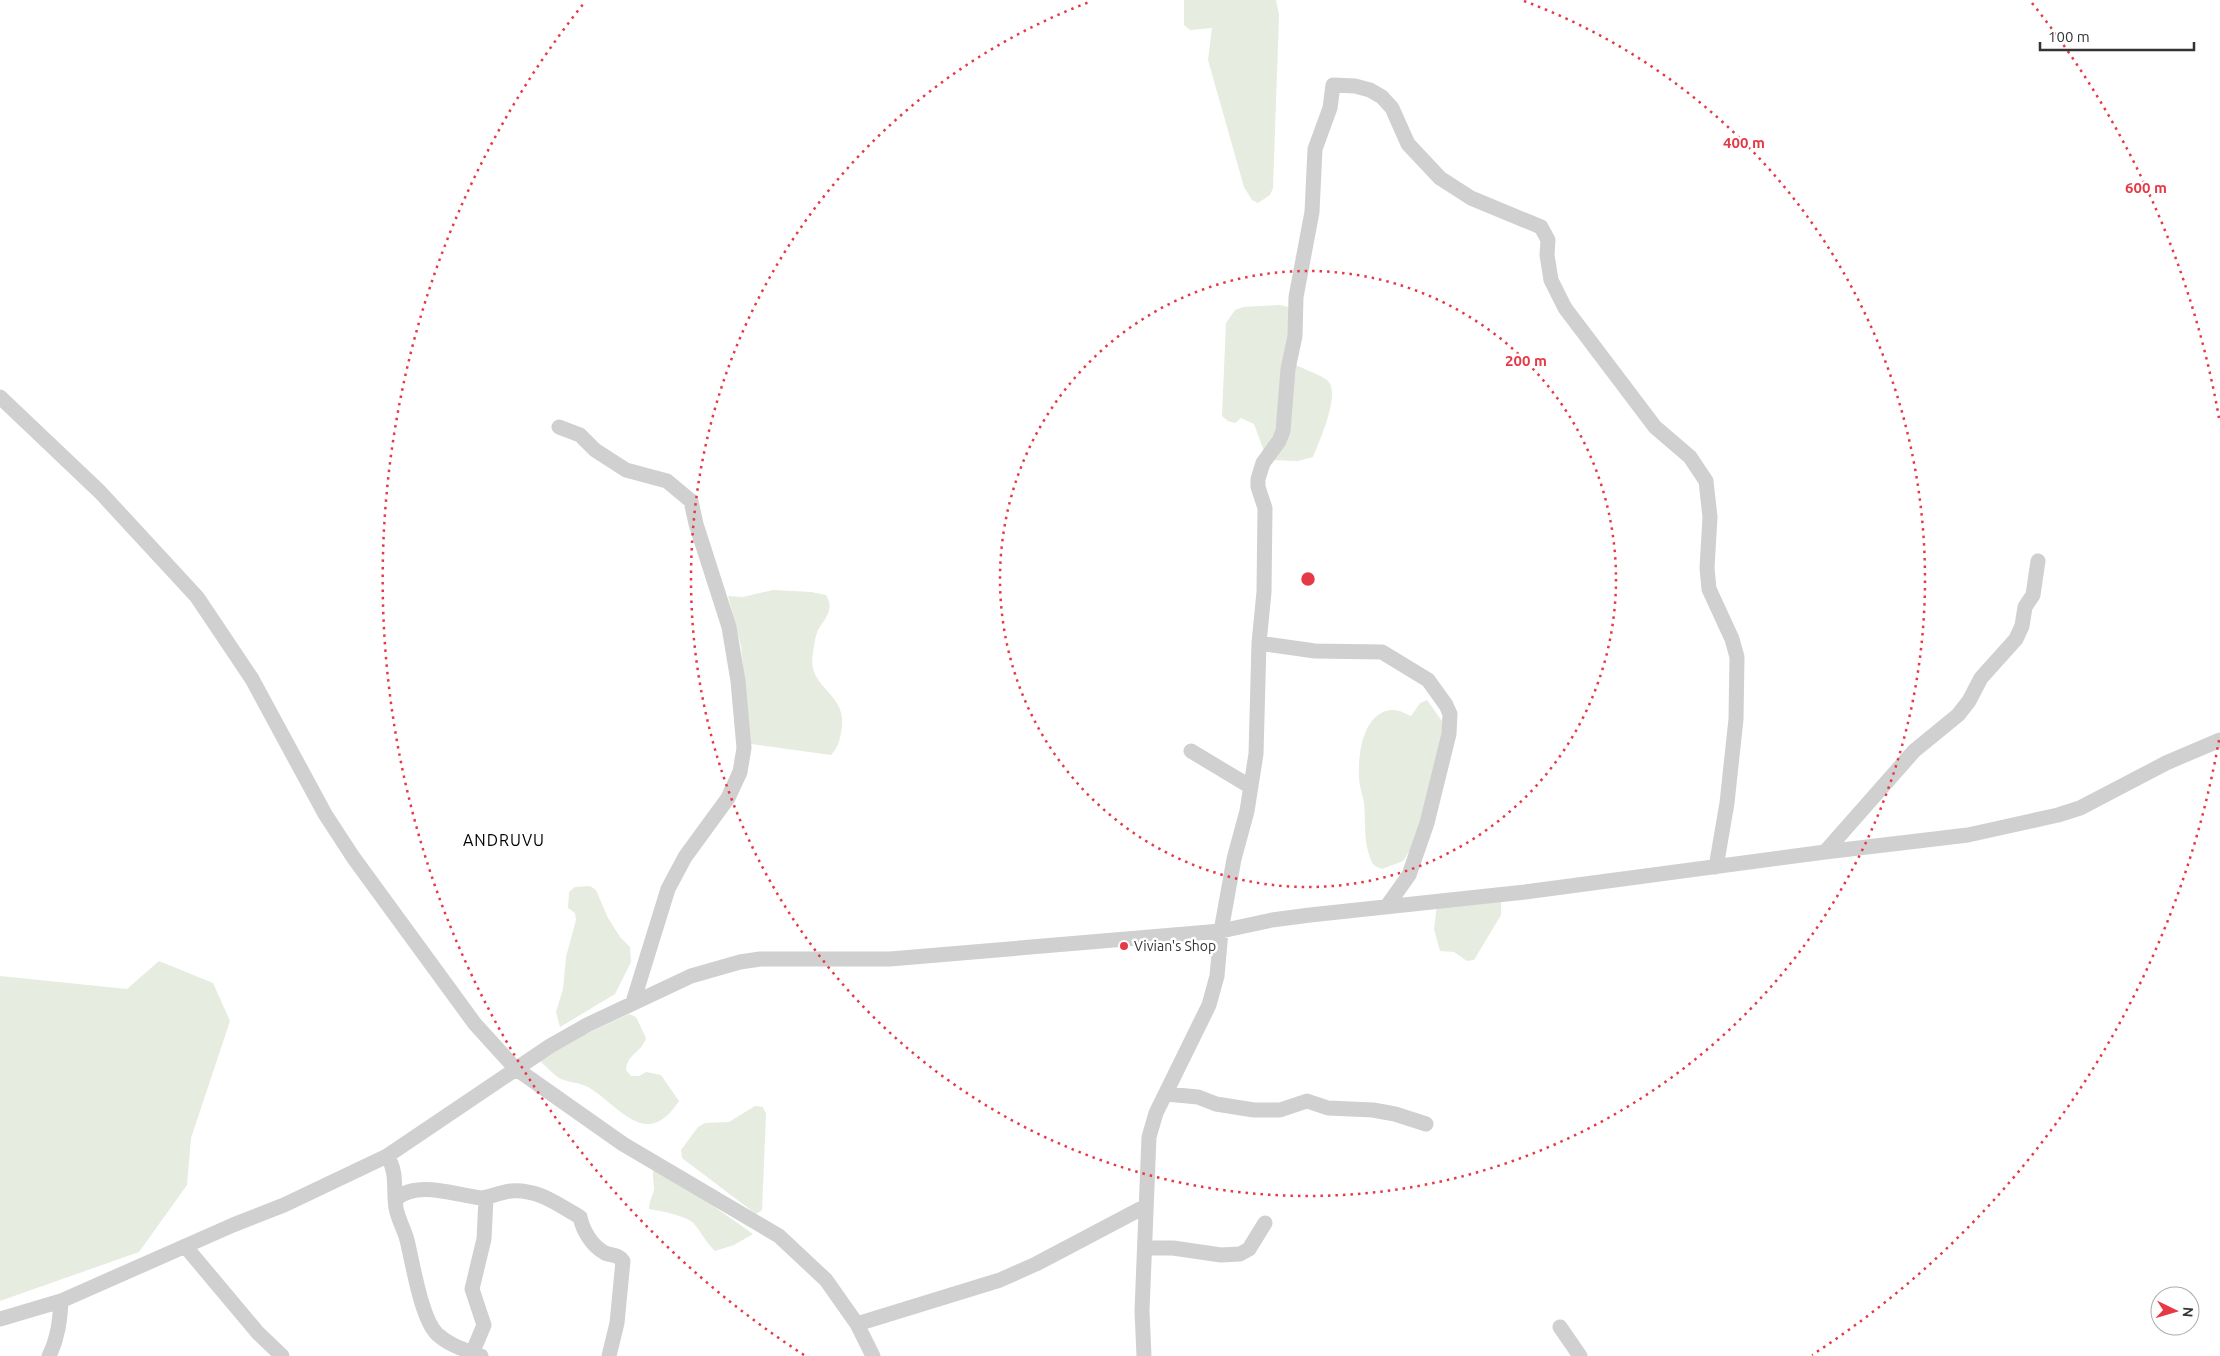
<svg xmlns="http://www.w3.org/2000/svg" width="2220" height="1356" font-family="Ubuntu,sans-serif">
	<rect width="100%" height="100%" fill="#fff"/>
	<path fill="#e6ecdf" d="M1184 0H1276L1279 15 1273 188 1270 195 1258 203 1252 200 1244 187 1208 60 1212 28 1190 30 1184 25Z
		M1280 305 1288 307 1293 312 1292 363C1303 369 1317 373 1327 380 1342 392 1319 442 1313 457L1298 461 1270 460 1265 454 1254 424 1241 418 1235 423 1228 421 1222 416 1226 323 1235 310 1243 307Z
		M773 590 811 592 826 595C835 609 825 618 818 630 815 637 814 645 813 653 806 689 846 691 842 727 840 739 839 746 831 755L751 744 741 646 728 596 743 597Z
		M1427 700 1444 724 1419 837 1403 861 1382 869C1377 867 1373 866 1371 860 1363 842 1366 822 1364 803 1363 795 1359 786 1359 777 1358 754 1363 710 1394 710 1399 710 1406 714 1411 716L1420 703Z
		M590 886 596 890 608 918 620 937 630 947 631 962 615 994 560 1027 556 1012 563 989 566 957 576 920 575 913 568 908 569 892 575 887Z
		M1501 900V915L1474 960 1467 961 1454 952 1440 951 1434 929 1437 905Z
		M159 961 213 983 230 1021 191 1138 187 1185 139 1252 0 1301V976L127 989Z
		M629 1014 636 1017 646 1038C642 1052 627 1054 626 1070L631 1076H639L646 1072 661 1075 679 1101C646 1151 621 1107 588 1087 579 1082 568 1083 559 1078 553 1074 547 1067 541 1062V1055Z
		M755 1106 763 1107 766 1114 762 1210 756 1214 682 1158 681 1150 698 1127 705 1123 729 1122Z
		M655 1165 753 1234 734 1245 715 1251C706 1242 702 1234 695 1225 689 1216 661 1211 649 1209 649 1201 653 1196 654 1189 654 1179 651 1175 655 1165Z"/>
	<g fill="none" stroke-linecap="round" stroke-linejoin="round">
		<path stroke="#d0d0d0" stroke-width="15" d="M0 397 100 492 197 597 252 679 325 814 353 857 475 1024 515 1068 623 1144 779 1236 826 1280 857 1324 873 1356
			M559 427 580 435 595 450 626 470 667 481 691 501 696 524 729 627 738 681 744 748 740 772 728 798 685 857 668 889 633 1002
			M1259 643 1315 651 1382 652 1428 680 1446 705 1450 714 1449 734 1427 823 1409 875 1387 906
			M1191 751 1251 787
			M1825 852 1914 751 1958 715 1969 701 1981 678 2016 639 2022 626 2025 607 2033 595 2038 561
			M1166 1094 1198 1097 1216 1104 1254 1110H1280L1307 1101 1328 1108 1373 1110 1395 1114 1426 1124
			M387 1156C398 1172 393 1190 396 1208 398 1219 404 1229 407 1240 413 1264 421 1318 437 1334 450 1346 466 1350 481 1356
			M396 1199C417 1180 455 1195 481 1198 488 1198 500 1192 511 1191 539 1189 558 1205 580 1217 583 1231 592 1246 605 1253 612 1256 618 1254 623 1261L617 1323 609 1356
			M185 1246 258 1333 282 1356
			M1145 1248H1173L1221 1255 1240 1254 1249 1249 1265 1223
			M0 1319 61 1301 233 1225 284 1205 387 1156 550 1046 587 1025 691 976 740 962 760 959H890L1221 931 1272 920 1310 915 1525 892 1825 852 1968 835 2058 815 2080 808 2166 763 2220 740
			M857 1324 1000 1280 1036 1264 1146 1206
			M1560 1327 1580 1356
			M49 1356C58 1338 60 1320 61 1301
			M471 1356 484 1325 472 1289 484 1239 486 1198
			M1144 1356 1142 1311 1149 1137 1156 1113 1209 1005 1217 976 1221 931 1234 859 1247 811 1256 754 1259 643 1264 592 1265 508 1258 487V479L1263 463 1279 441 1283 431 1288 369 1295 336 1296 297 1312 212 1315 149 1330 108 1333 85 1355 86 1370 90 1382 97 1392 108 1408 144 1440 178 1471 198 1541 227 1548 240 1547 255 1551 280 1565 308 1655 427 1690 457 1706 481 1710 517 1707 568 1709 589 1732 639 1737 657 1736 719 1727 803 1716 867"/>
	</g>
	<g fill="none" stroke="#e63946" stroke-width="2.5" stroke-dasharray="2.5 5">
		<circle cx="1308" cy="579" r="308"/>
		<path d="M1524 1A617 617 0 1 1 1092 1"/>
		<path d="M2219 740A925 925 0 0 1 1812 1355M804 1355A925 925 0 0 1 584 3M2032 3A925 925 0 0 1 2219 418"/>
	</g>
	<circle fill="#e63946" stroke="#fff" stroke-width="2" cx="1124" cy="946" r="5"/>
	<g text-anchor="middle" stroke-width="5" stroke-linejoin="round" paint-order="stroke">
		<g font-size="14" fill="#333" stroke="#fff" text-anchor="start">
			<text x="1134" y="951">Vivian's Shop</text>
		</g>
		<g font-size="16" letter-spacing="1" fill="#000" stroke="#fff">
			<text x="504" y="846">ANDRUVU</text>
		</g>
	</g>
	<circle cx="1308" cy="579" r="8" fill="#e63946" stroke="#fff" stroke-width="2.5"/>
	<g font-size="15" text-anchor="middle" font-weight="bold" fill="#e63946" stroke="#fff" stroke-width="5" stroke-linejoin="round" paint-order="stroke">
		<text x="1744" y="148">400 m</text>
		<text x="2146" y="193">600 m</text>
		<text x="1526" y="366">200 m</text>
	</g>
	<g transform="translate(2175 1311) rotate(95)"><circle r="24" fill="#ffffff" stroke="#adadad"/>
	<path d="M0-4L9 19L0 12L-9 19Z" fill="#e63946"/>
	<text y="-8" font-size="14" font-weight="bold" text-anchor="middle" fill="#333333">N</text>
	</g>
	<path d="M2040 42v8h154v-8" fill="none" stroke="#333333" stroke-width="2.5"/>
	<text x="2048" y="42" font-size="15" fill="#333333" stroke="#ffffff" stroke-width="4" paint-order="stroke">100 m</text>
</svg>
